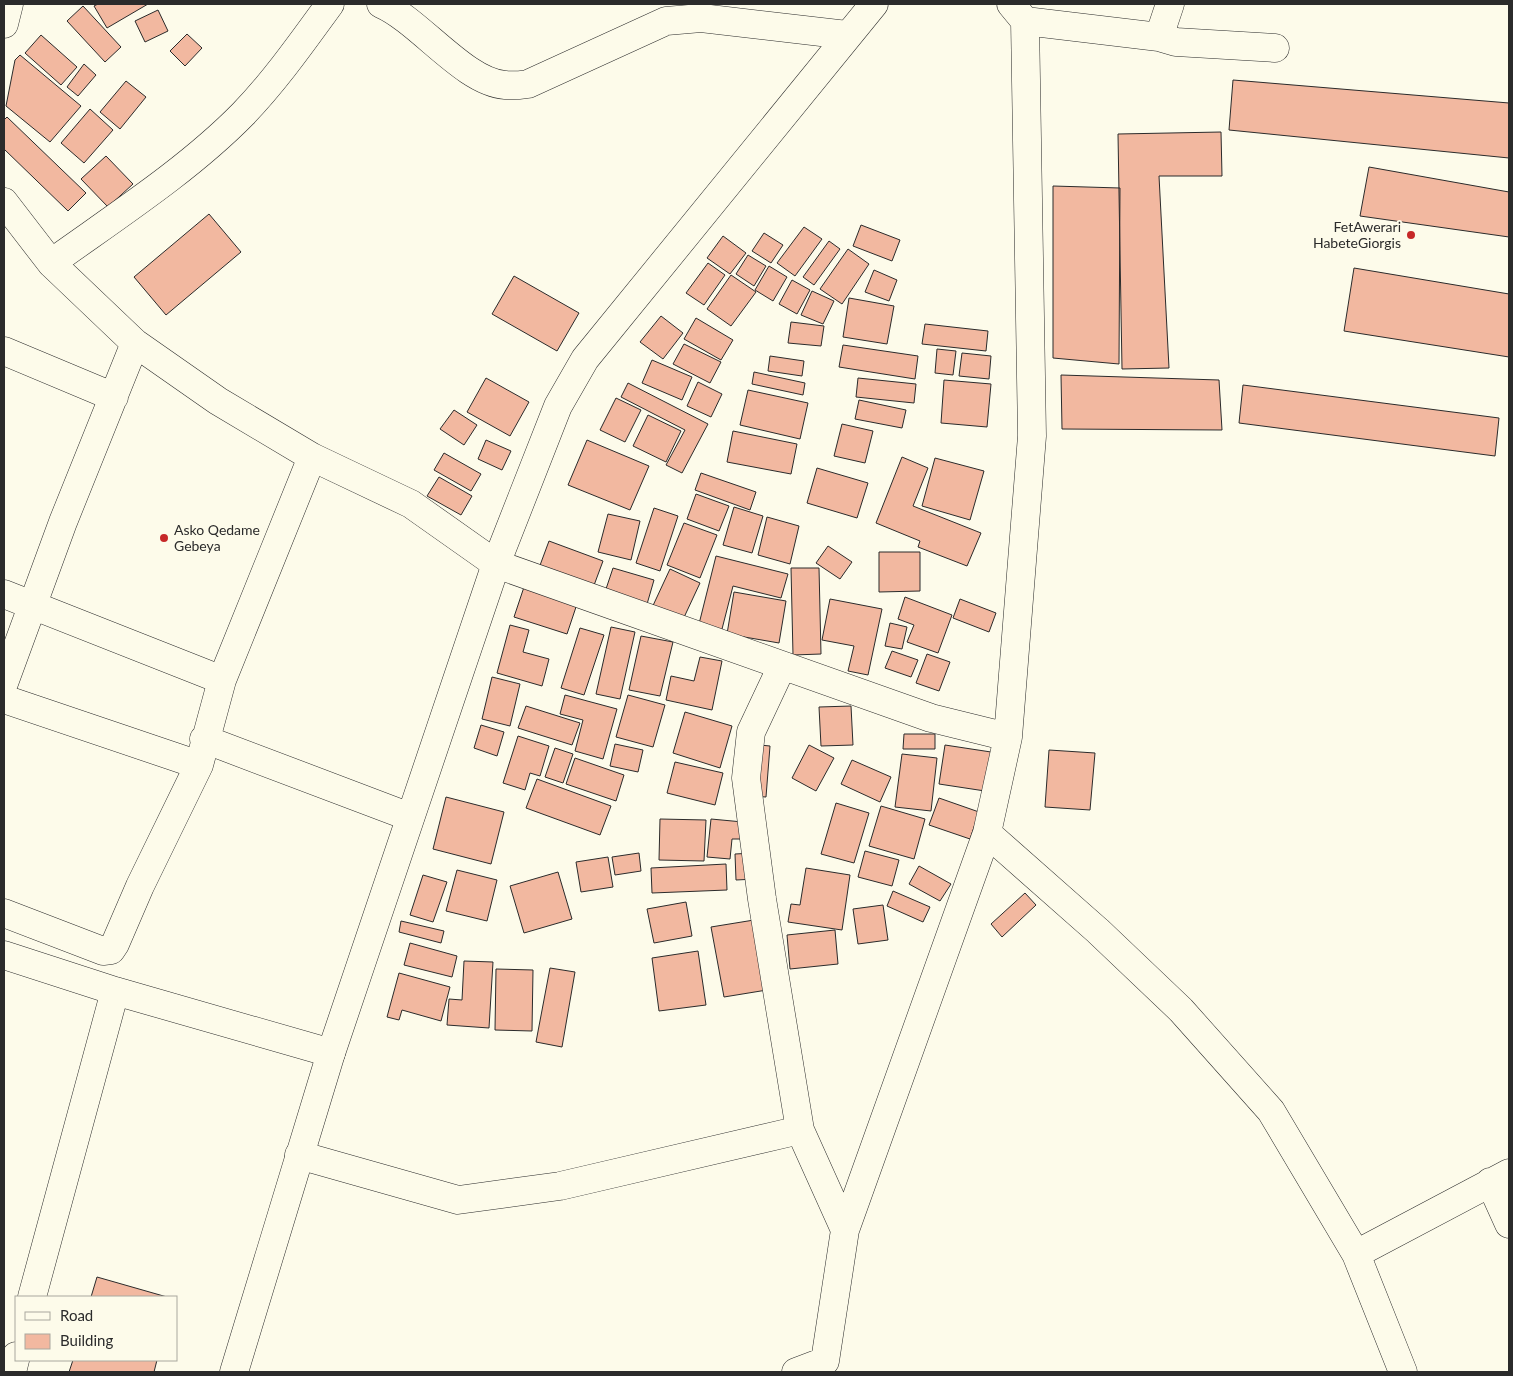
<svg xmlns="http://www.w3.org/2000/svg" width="1513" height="1376" font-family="Lato,sans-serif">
	<rect width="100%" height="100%" fill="#fdfbea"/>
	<path fill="#f2b8a0" stroke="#2b2b2b" d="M98 4H148L107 28 94 6Z
		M83 6 121 47 105 62 67 21Z
		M158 10 168 31 145 42 135 21Z
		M187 34 202 48 185 66 170 51Z
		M41 35 77 67 61 85 25 53Z
		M20 55 81 106 50 142 6 106 15 60Z
		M84 64 96 75 78 96 67 87Z
		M1233 80 1509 103V158L1229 130Z
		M126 81 146 97 120 129 100 112Z
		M90 109 113 130 84 163 61 143Z
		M7 117 86 193 68 211 4 149V120Z
		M1221 132 1222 176H1159L1169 368 1122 369 1118 134Z
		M106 156 133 184 108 207 81 179Z
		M1369 167 1509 192V237L1360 216Z
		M1053 186 1120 188 1119 364 1053 358Z
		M209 214 241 252 166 315 134 277Z
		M861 225 900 240 892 261 853 246Z
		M804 227 822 239 795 276 777 263Z
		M764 233 783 245 771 263 752 251Z
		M723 236 746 253 730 274 707 258Z
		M829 241 840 249 814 285 803 277Z
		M848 249 869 264 842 304 820 289Z
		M748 255 766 266 754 286 736 274Z
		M708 263 725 275 704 305 686 293Z
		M769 266 787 277 773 301 755 290Z
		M1354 268 1509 294V357L1344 331Z
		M874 270 897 280 889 301 865 292Z
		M731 275 756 292 731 326 707 309Z
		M514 276 579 313 557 351 492 314Z
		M792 280 810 290 797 314 779 304Z
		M812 291 834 301 823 324 801 315Z
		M849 298 894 306 887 344 843 337Z
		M661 316 683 333 663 359 640 342Z
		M696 318 733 340 721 360 684 339Z
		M791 322 824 326 821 346 788 343Z
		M925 324 988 331 986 351 922 344Z
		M684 344 721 362 710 383 673 364Z
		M843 345 918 356 915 379 839 367Z
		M937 349 956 351 953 375 935 373Z
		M962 353 991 356 989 379 959 376Z
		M770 356 804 361 802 376 768 371Z
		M652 360 692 377 682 400 642 383Z
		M754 372 805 383 803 395 752 384Z
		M1061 375 1219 380 1222 430 1062 429Z
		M486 378 529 402 510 436 467 412Z
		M858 378 916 384 914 403 856 397Z
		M944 380 991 384 987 427 941 423Z
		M698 382 722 394 711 417 687 406Z
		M628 383 708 424 682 473 666 465 685 430 621 397Z
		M1243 385 1499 418 1495 456 1239 423Z
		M748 390 808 403 800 439 740 425Z
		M616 398 641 410 625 442 600 430Z
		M859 400 906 410 902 428 855 419Z
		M454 410 477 425 464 445 440 429Z
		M648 415 681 431 666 462 633 446Z
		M842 424 873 431 865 463 834 456Z
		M733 431 797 444 791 474 727 462Z
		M486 440 511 451 502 470 478 459Z
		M587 440 649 466 630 510 568 485Z
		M444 453 481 474 471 491 434 470Z
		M902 457 928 468 913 506 981 533 967 566 918 547 920 541 876 523Z
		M935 458 984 471 970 520 922 506Z
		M817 468 868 483 857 518 807 503Z
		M701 473 756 492 750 510 695 490Z
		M439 477 472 496 461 515 427 496Z
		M696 494 729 506 719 531 687 519Z
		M734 507 763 516 752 553 723 545Z
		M654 508 678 516 660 571 636 563Z
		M608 514 640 521 631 560 598 552Z
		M767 517 799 526 790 564 758 555Z
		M684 523 717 535 700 578 667 565Z
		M549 541 603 561 593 588 539 568Z
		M828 546 852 562 840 579 816 563Z
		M879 552H920V591L879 592Z
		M716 556 788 574 781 598 733 586 721 633 698 628Z
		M613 568 654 580 645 611 603 598Z
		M791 568H819L821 654 793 655Z
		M670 569 700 583 680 626 650 612Z
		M524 587 577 604 567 634 514 617Z
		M734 592 786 601 779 643 727 634Z
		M905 597 952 615 938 653 907 642 914 625 898 619Z
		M830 599 882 609 868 675 848 671 854 646 822 640Z
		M960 599 996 613 989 632 953 618Z
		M890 623 907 627 902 649 885 646Z
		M510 625 529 630 523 652 549 659 542 686 497 673Z
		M611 627 635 632 620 699 596 694Z
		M580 628 604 635 584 695 561 688Z
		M641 636 673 642 660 696 629 690Z
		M892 651 918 660 911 677 885 668Z
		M927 654 950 662 939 691 916 683Z
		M700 657 722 661 712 710 666 700 671 676 694 681Z
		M492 677 520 684 510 726 482 719Z
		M565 695 617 709 603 759 575 751 583 720 560 714Z
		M628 695 665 705 653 747 616 737Z
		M526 706 580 723 572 745 518 728Z
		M851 706 853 745 821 746 819 707Z
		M685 712 732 726 720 768 673 753Z
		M481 725 504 732 497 756 474 748Z
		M904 734H935V749H903Z
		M518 736 549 746 540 776 530 773 525 790 503 783Z
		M739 743 770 746 766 797 735 795Z
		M615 744 643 750 638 772 610 766Z
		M809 745 834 758 816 791 792 778Z
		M945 745 991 752 985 791 939 784Z
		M555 748 573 754 563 783 545 777Z
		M1049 750 1095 753 1090 810 1045 807Z
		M902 754 937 758 931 811 895 807Z
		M575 758 624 775 616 801 566 784Z
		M852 760 891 777 880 802 841 784Z
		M675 762 723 773 715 805 667 793Z
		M537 779 611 806 600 835 526 808Z
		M446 797 504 812 491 864 433 849Z
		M939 798 979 812 970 839 929 825Z
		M836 803 869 813 854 863 821 854Z
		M881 806 925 819 914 859 869 846Z
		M660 819 706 820 704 861 659 860Z
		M711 819 743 822 741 839H732L730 859 707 857Z
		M865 851 899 860 892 886 858 877Z
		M639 853 641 871 615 875 612 857Z
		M754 853 756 879 736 880 735 854Z
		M608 857 613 887 581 892 576 862Z
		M726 864 727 890 652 893 651 868Z
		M919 866 951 884 940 901 909 884Z
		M806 868 850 875 842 930 788 922 791 904 800 905Z
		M457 870 497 880 487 921 446 911Z
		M558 872 572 919 524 933 510 886Z
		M423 875 447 882 433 922 410 915Z
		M893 891 930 907 923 922 887 906Z
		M1025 893 1036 905 1002 937 991 924Z
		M686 902 692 936 654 943 647 909Z
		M883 905 888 940 858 944 853 909Z
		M754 920 767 990 724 997 711 927Z
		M401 921 444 931 441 943 399 932Z
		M835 930 838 964 790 969 787 935Z
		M410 943 457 956 452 977 404 965Z
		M698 951 706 1005 659 1011 652 958Z
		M464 961 493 962 489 1028 447 1025 449 999 462 1000Z
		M550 968 575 972 562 1047 536 1042Z
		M496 969 533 970 532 1031 495 1030Z
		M399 973 450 987 441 1021 402 1010 399 1020 387 1017Z
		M97 1277 167 1297H91Z
		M73 1360H157L154 1372H69Z"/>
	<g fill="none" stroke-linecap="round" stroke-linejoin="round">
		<g stroke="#2b2b2b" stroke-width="29">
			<path id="street" d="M381 4C420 21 464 82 505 85 513 86 521 85 528 84L666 21 701 18 847 35
				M1011 4 1025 21 1159 37 1176 42 1275 48
				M4 24 9 4
				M1159 37 1170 4
				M4 202 51 263 135 343 218 401 312 457 411 504 496 564 931 718 1008 737 987 833
				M51 263C115 217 188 170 243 114 275 81 303 41 330 4
				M4 351 114 397
				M4 594 222 680
				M782 666 751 732 746 778 762 899 800 1130 845 1230
				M4 683 63 522 135 343
				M4 699 199 765
				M1008 737 1032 436 1025 21
				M204 739 410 817
				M4 913 103 951 111 950 115 944 140 886 199 765 222 680 312 457
				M4 955 115 991 331 1053
				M299 1155 458 1200 560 1186 800 1130
				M1490 1182 1509 1224
				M1356 1254 1509 1173
				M32 1297 115 991
				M12 1372 16 1356
				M796 1372 825 1361 845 1230 987 833 1098 931 1181 1010 1271 1111 1356 1254 1403 1372"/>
		</g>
		<g stroke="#2b2b2b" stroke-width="29">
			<path id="secondary" d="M234 1372 331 1053 496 564 558 406 585 359 874 4"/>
		</g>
		<use href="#street" stroke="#fdfbea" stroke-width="28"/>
		<use href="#secondary" stroke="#fdfbea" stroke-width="28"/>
	</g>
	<g fill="#c62828" stroke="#fdfbea" stroke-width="2">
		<circle cx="1411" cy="235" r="5"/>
		<circle cx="164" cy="538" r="5"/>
	</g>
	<g text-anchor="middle" stroke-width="4" stroke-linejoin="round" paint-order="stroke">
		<g font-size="14" fill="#2b2b2b" stroke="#fdfbea" text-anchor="end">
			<text x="1401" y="232">FetAwerari<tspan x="1401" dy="16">HabeteGiorgis</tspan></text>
			<text x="174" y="535" text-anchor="start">Asko Qedame<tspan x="174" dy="16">Gebeya</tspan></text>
		</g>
	</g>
	<rect width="1513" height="1376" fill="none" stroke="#2b2b2b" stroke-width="10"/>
	<rect x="15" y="1296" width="162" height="65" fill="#fdfbea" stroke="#a9a89e"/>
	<rect x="25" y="1312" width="25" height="8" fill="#fdfbea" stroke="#a9a89e"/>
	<text x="60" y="1321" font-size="15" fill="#2b2b2b">Road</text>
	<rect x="25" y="1334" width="25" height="15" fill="#f2b8a0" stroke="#a9a89e"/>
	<text x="60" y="1346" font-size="15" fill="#2b2b2b">Building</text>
</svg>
